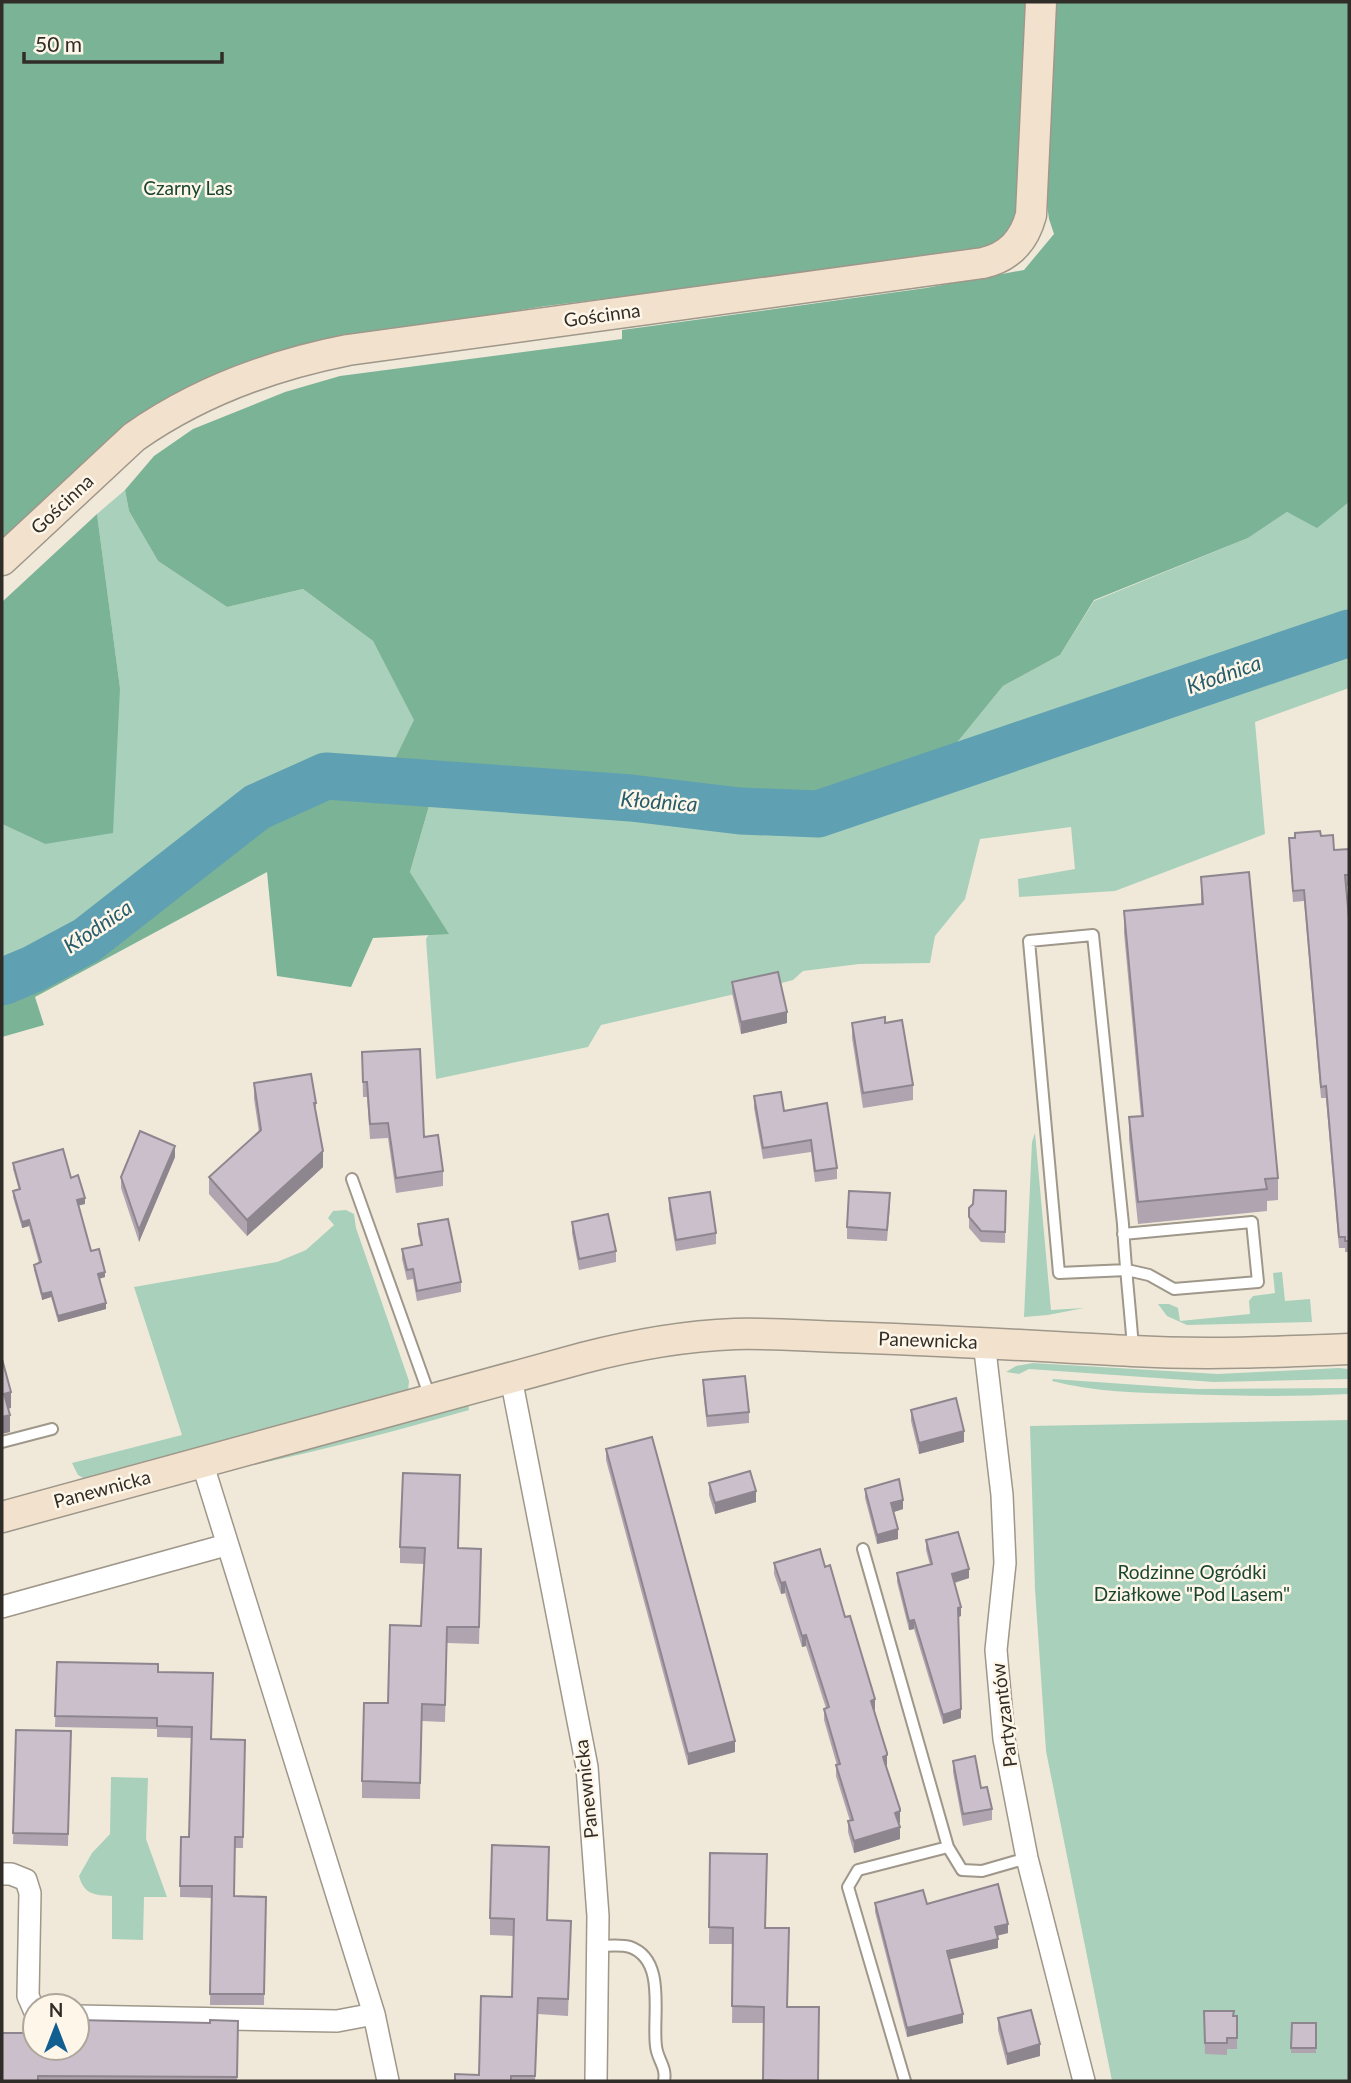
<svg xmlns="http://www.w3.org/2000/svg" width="1351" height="2083" font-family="Lato,sans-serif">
	<rect width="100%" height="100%" fill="#f0e9da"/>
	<path fill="#a9d0bb" d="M125 490 129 511 158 561 227 607 303 589 373 641 415 720 393 763 324 759 256 790 101 921 36 956 2 969V824L45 844 120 688 97 514Z
		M1349 502V625L938 766 1003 686 1060 655 1094 601 1248 538 1287 512 1317 527Z
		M1349 639V688L1255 722 1265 834 1115 891 1019 897 1018 879 1075 869 1071 827 980 839 965 899 935 936 930 963 859 964 803 971 793 980 778 984 601 1025 588 1047 436 1079 426 939 429 934 448 933 410 872 431 799 462 795 736 817 819 819Z
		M1035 1133 1051 1310 1084 1308 1048 1315 1024 1317 1032 1142Z
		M346 1210 354 1214 356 1228 409 1381 408 1392 85 1479 78 1475 72 1463 182 1435 134 1287 277 1262 306 1250 334 1225 328 1218 333 1211Z
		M1282 1272 1285 1301 1310 1299 1312 1322 1187 1325 1167 1316 1158 1304H1169L1178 1308 1180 1321 1250 1314 1249 1301 1253 1296 1275 1293 1273 1273Z
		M1033 1363 1218 1374 1339 1368 1349 1369V1379L1214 1382 1029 1369 1019 1374 1006 1372 1016 1366Z
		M1053 1379 1197 1389 1349 1388V1394C1293 1397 1237 1396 1181 1394 1138 1393 1095 1392 1052 1381Z
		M468 1403 469 1410C393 1432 316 1452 238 1468Z
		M1349 1420V2081H1112L1046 1751 1035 1589 1030 1426Z
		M111 1777 148 1778 146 1839 167 1897H144L143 1940 112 1939V1896C95 1895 84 1895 79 1876L92 1853 110 1834Z"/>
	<path fill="#7bb397" d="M2 2H1031L1021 211 1003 244 985 252 546 306 347 338 265 357 2 545Z
		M1052 2H1349V502L1317 528 1287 512 1248 538 1094 600 1060 655 1003 686 938 766 818 806H754L608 786 393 763 414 720 373 641 303 589 227 607 158 561 129 511 125 490 154 456 193 429 285 392 340 376 622 339V330L926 288 1024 270 1054 234 1049 219 1046 198Z
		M97 514 120 688 113 833 45 844 2 824V602Z
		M339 789 431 799 410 872 449 934 373 938 351 987 277 976 267 872 35 997 44 1025 2 1037V990L34 981 117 932 264 816Z"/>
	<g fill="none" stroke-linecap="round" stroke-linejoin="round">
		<path stroke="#5fa0b2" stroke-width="47" d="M2 982 33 969 87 940 257 807 326 776 631 798 740 811 818 814 1349 633"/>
		<g stroke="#9e978a" stroke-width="14">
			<path id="lane" d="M352 1179 430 1397
				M1123 1234 1252 1222 1258 1282 1174 1289 1149 1275 1127 1270 1059 1273 1029 941 1093 935 1123 1224C1125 1266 1130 1307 1133 1348
				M2 1442 52 1429
				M863 1549 948 1847 962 1870 982 1871 1027 1858
				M597 1946C607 1946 621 1944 630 1947 667 1960 652 2016 656 2046 657 2059 667 2067 664 2081
				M905 2081 848 1887 858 1870 948 1847"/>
		</g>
		<g stroke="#9e978a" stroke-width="24">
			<path id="street" d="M984 1342 1002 1495 1005 1563 996 1650 1004 1739 1027 1858 1084 2081
				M511 1378 587 1767 598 1916 596 2081
				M202 1462 374 2014 388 2081
				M2 1607 226 1545
				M2 1874H11L26 1880 30 1893 28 1996 35 2012
				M77 2016 337 2021 374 2014"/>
		</g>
		<g stroke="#9e978a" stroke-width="33">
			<path id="secondary" d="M2 560 134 437C198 392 272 365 348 350L983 263C1009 257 1024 241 1031 215L1041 2
				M2 1517 583 1358C633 1345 684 1336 735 1334 770 1333 806 1336 841 1337 938 1340 1035 1346 1132 1351 1205 1355 1277 1352 1349 1349"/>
		</g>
		<use href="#lane" stroke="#fff" stroke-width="10"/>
		<use href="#street" stroke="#fff" stroke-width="21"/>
		<use href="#secondary" stroke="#f2e2cd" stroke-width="30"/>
	</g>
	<path fill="#afa4af" d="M1321 836 1334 850 1349 849V886H1346L1349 919V1252H1345V1248H1339L1326 1098H1321L1304 901 1293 902 1289 849V838Z
		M1201 877 1278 1178V1200L1267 1201V1211L1138 1224 1129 1139V1117L1141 1116 1124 933V911L1201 904Z
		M732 982 787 1023 741 1034 732 993Z
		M852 1023H885L913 1085V1100L863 1108 852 1038Z
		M362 1052 424 1137 443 1171V1186L396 1193 388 1138 370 1139 367 1097H363Z
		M254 1083 316 1103V1114L323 1167 247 1236 209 1194V1177L259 1132 254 1099Z
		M754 1096 784 1111 837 1168V1179L815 1182 811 1152 763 1159 754 1108Z
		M175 1157 139 1242 121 1188V1177Z
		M13 1163 71 1178 85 1204 78 1205 91 1251 105 1277 99 1279 106 1309 58 1322 51 1297 42 1300 34 1270V1265L39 1263 29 1226 22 1228 13 1197V1191L19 1190 13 1169Z
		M1006 1191 1005 1243 981 1242 969 1228V1208Z
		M669 1198 716 1233V1244L676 1251 669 1209Z
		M890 1205 887 1241 847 1239V1227Z
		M572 1222 616 1251V1262L579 1270 572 1233Z
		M418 1224 461 1282V1292L417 1301 413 1279 407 1280 402 1259V1249L421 1246 418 1234Z
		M703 1380 749 1412V1423L707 1427 703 1391Z
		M911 1410 964 1442 919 1454 911 1421Z
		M606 1449 735 1752 688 1765 606 1460Z
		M709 1483 756 1502 715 1514 709 1495Z
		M865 1489 903 1509 893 1512 898 1539 877 1544 865 1498Z
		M926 1540 969 1578 955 1583 961 1616 958 1617 961 1718 943 1724 914 1629 909 1630 897 1582V1573L930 1565 926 1550Z
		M400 1547 458 1548 481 1566 479 1644 447 1643 445 1722 422 1721 420 1799 362 1798V1781L388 1703 421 1626 424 1564 400 1563Z
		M774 1563 825 1567 845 1617 875 1710 874 1711 887 1753V1767H886L900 1809V1823H898L900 1839 854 1853 848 1832V1821H850L836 1776V1765H837L824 1720V1709L826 1708 806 1646 802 1647 785 1593 781 1594 774 1574Z
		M57 1662 158 1672 212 1739 245 1740 243 1848H235L234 1896 266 1897 264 2005H210L212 1898 180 1897 181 1837H189L191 1738 157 1737V1729L55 1727Z
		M16 1730 71 1731 68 1846 13 1844Z
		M953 1761 981 1788 992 1809V1820L963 1826 953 1772Z
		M710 1853 766 1928 787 2007 818 2081H842H763V2023H732L733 1944H709Z
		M875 1903 927 1904 1008 1933 997 1936 998 1948 949 1959 963 2023 907 2037 875 1912Z
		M490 1918 571 1921 568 2016 538 2014 535 2081H455L479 2075 512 1997 514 1936 490 1935Z
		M1237 2016V2049H1227V2055L1205 2054 1204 2022Z
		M998 2018 1040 2056 1007 2065 998 2030Z
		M238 2021 237 2081H2L35 2033Z
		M1292 2023H1316V2053H1291Z"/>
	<path fill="#8e868e" d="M787 1012V1023L741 1034V1022Z
		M175 1146V1157L139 1242V1230Z
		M323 1151V1167L247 1236V1220Z
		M85 1198V1204L77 1206V1200Z
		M29 1220V1226L22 1228V1222Z
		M105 1272V1277L98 1279V1274Z
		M51 1292V1297L42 1300V1294Z
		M106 1303V1309L58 1322V1316Z
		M11 1392V1408L4 1410V1394Z
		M10 1415V1432L2 1434V1417Z
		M964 1431V1442L919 1454V1443Z
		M756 1491V1502L715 1514V1503Z
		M903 1500V1509L891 1513V1503Z
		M898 1529V1539L877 1544V1535Z
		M969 1569V1578L952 1583V1574Z
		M785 1582V1593L781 1594V1583Z
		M961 1607V1616L958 1617V1608Z
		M914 1620V1629L909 1630V1621Z
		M806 1635V1646L802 1647V1636Z
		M875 1699V1710L871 1712V1701Z
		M961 1709V1718L943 1724V1715Z
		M735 1741V1752L688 1765V1754Z
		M887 1755V1767L883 1768V1757Z
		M900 1811V1823L895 1824V1813Z
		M900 1827V1839L854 1853V1841Z
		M1008 1924V1933L995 1936V1927Z
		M998 1939V1948L947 1960V1951Z
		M963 2014V2023L907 2037V2028Z
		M1040 2044V2056L1007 2065V2054Z"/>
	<path fill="#cbbfcb" stroke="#8e868e" stroke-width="2" d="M1320 831 1321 836 1333 835 1334 850 1349 849V875H1345L1349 919V1241H1345V1237H1339L1326 1086 1321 1087 1304 890 1293 891 1289 838H1295V833Z
		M1249 872 1278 1178 1265 1179 1267 1189 1138 1202 1129 1117 1143 1116 1124 911 1203 904 1201 877Z
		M778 972 787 1012 741 1022 732 982Z
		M885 1017V1023L902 1020 913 1085 863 1093 852 1023Z
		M420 1049 424 1137 438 1135 443 1171 396 1178 388 1123 370 1124 367 1082H363L362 1052Z
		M311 1074 316 1103H314L323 1151 247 1220 209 1177 261 1130 254 1083Z
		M781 1092 784 1111 827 1103 837 1168 815 1171 811 1140 763 1148 754 1096Z
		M140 1131 175 1146 139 1230 121 1177Z
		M63 1149 71 1178 78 1175 85 1198 77 1200 91 1251 99 1249 105 1272 98 1274 106 1303 58 1316 51 1292 42 1294 34 1265 41 1262 29 1220 22 1222 13 1191 20 1189 13 1163Z
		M974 1190 1006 1191 1005 1232 981 1231 969 1217V1208L973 1204Z
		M849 1191 890 1193 887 1230 847 1227Z
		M710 1192 716 1233 676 1240 669 1198Z
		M608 1214 616 1251 579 1259 572 1222Z
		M448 1219 461 1282 417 1291 413 1269 407 1270 402 1249 422 1245 418 1224Z
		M2 1359 11 1392 4 1394 10 1415 2 1417Z
		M745 1376 749 1412 707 1416 703 1380Z
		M956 1398 964 1431 919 1443 911 1410Z
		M652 1437 735 1741 688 1754 606 1449Z
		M750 1471 756 1491 715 1503 709 1483Z
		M403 1473 460 1475 458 1548 481 1549 479 1627H447L445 1705 422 1704 420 1783 362 1781 364 1703H388L390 1625 421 1626 425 1548 400 1547Z
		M899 1479 903 1500 891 1503 898 1529 877 1535 865 1489Z
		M958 1532 969 1569 952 1574 961 1607 958 1608 961 1709 943 1715 914 1620 909 1621 897 1573 932 1564 926 1540Z
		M820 1549 825 1567 830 1565 845 1617 850 1616 875 1699 871 1701 887 1753V1755L883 1757 900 1809V1811L895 1813 900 1827 854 1841 848 1821 853 1820 836 1765 840 1764 824 1709 829 1707 806 1635 802 1636 785 1582 781 1583 774 1563Z
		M57 1662 158 1664V1672L213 1673 211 1739 245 1740 243 1837H235L234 1896 266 1897 264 1994H210L212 1886H180L181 1837H189L192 1727 157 1726V1718L55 1716Z
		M16 1730 71 1731 68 1834 13 1833Z
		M975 1756 981 1788 987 1787 992 1809 963 1814 953 1761Z
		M492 1845 549 1847 547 1920 571 1921 568 1999 538 1998 535 2076H511V2081H455V2074L479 2075 481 1996 512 1997 514 1919 490 1918Z
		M710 1853 767 1854 765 1928H789L787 2007H819L818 2081H842H786L763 2080 764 2007 732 2006 733 1928 709 1927Z
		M998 1884 1008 1924 995 1927 998 1939 947 1951 963 2014 907 2028 875 1903 923 1890 927 1904Z
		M1031 2010 1040 2044 1007 2054 998 2018Z
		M1204 2011H1234L1233 2016H1237V2038H1227V2043H1205Z
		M77 2020 210 2023V2020L238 2021 237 2077 38 2076V2081H2V2033H35V2048H77Z
		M1292 2023H1316V2048H1291Z"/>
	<g text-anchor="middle" stroke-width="5" stroke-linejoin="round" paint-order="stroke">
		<g font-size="19" fill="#194632" stroke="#fef6e8">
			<text x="188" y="195">Czarny Las</text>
			<text x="1192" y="1579">Rodzinne Ogródki<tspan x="1192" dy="22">Działkowe "Pod Lasem"</tspan></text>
		</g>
		<g font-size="19" fill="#302d28" stroke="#fef6e8">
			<text transform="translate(602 315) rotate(-8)" y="7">Gościnna</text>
			<text transform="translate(62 504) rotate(-43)" y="7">Gościnna</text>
			<text transform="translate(928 1340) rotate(2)" y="7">Panewnicka</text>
			<text transform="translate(102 1489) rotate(-15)" y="7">Panewnicka</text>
			<text transform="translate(1004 1715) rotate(-97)" y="7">Partyzantów</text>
			<text transform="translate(586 1789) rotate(-96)" y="7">Panewnicka</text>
		</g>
		<g font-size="21" font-style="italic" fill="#265d6b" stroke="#fef6e8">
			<text transform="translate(1224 675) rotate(-19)" y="7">Kłodnica</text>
			<text transform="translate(659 802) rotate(4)" y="7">Kłodnica</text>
			<text transform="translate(98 927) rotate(-34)" y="7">Kłodnica</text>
		</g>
	</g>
	<rect width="1351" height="2083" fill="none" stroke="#302d28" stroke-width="7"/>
	<g transform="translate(56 2027)"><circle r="33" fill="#fef6e8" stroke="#aca69b" stroke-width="2"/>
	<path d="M0-5L12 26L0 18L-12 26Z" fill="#115e91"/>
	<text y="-10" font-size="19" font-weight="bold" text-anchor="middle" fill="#302d28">N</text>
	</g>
	<path d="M24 52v10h198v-10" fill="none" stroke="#302d28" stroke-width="3.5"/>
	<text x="35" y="52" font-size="21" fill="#302d28" stroke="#fef6e8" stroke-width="5" paint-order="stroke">50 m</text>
</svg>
